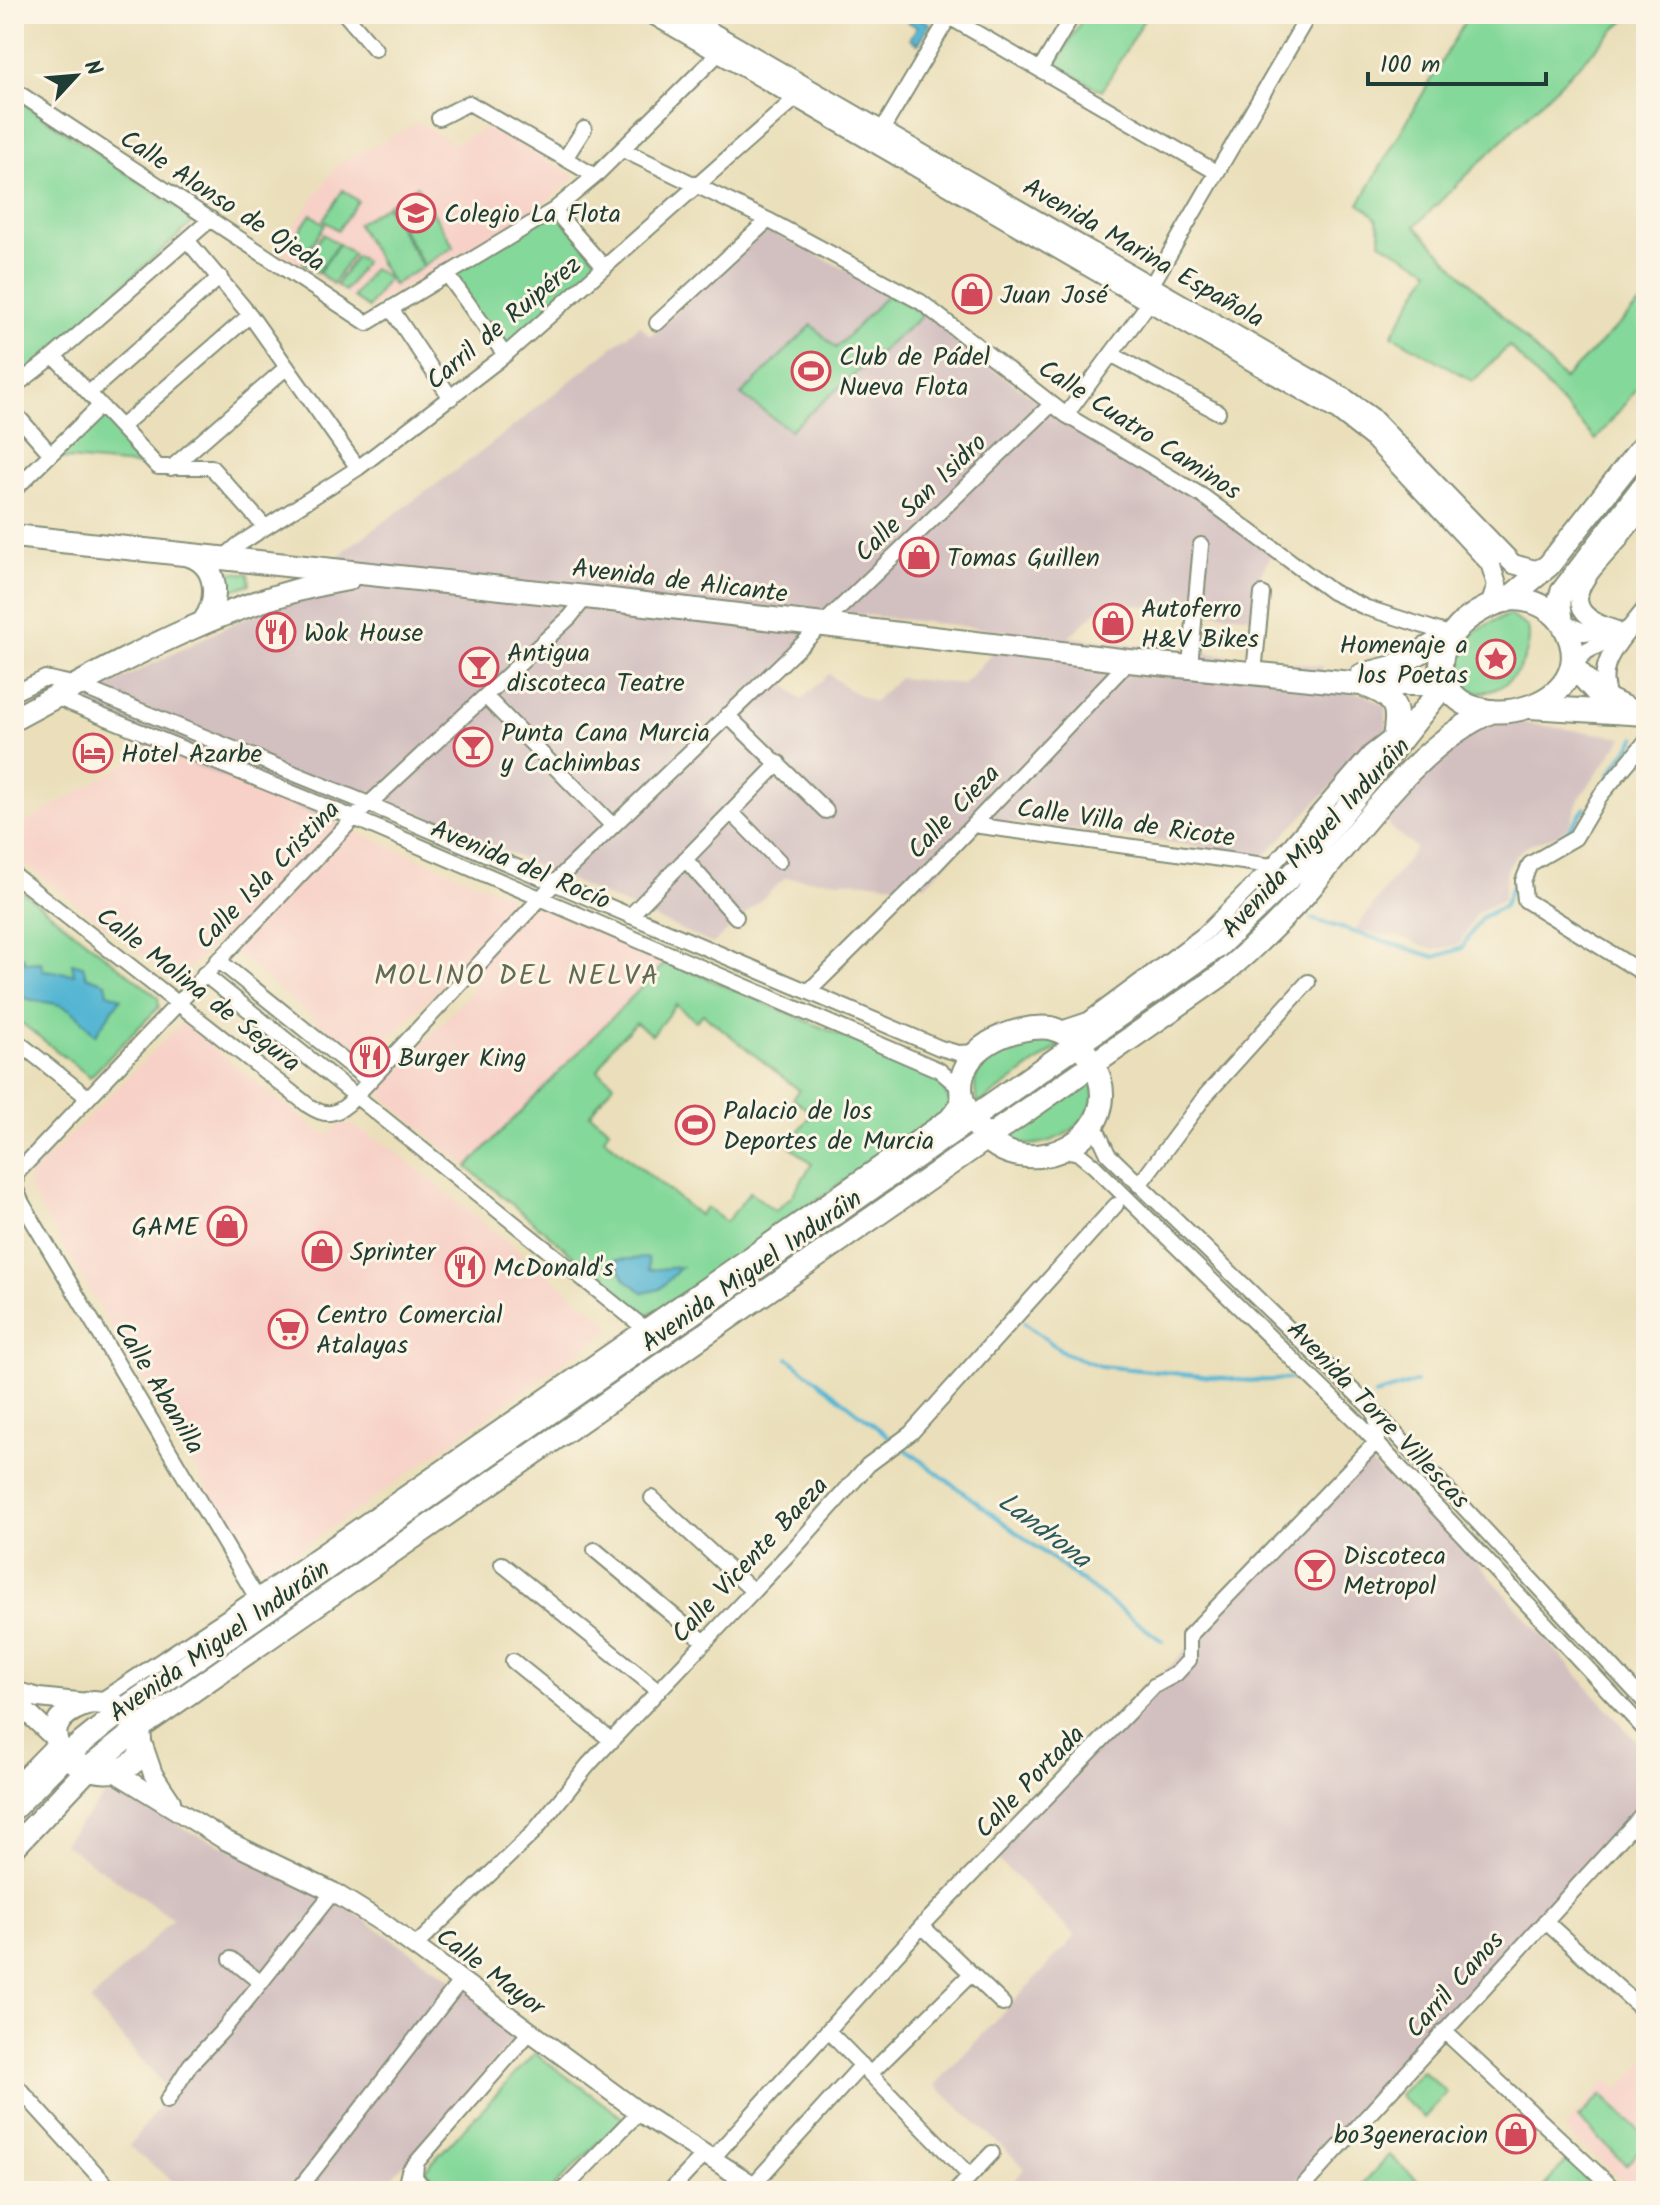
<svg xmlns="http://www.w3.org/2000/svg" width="1660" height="2205" font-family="Kalam,sans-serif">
	<rect width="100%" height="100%" fill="#fcf5e5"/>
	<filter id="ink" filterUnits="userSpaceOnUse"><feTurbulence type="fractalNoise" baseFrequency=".0125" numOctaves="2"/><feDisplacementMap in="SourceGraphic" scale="16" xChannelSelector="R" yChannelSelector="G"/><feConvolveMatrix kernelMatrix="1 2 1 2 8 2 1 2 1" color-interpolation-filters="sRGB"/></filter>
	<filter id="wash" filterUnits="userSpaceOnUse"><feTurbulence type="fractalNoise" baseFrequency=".006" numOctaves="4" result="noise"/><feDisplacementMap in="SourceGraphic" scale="32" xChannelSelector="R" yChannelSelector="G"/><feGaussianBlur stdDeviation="1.8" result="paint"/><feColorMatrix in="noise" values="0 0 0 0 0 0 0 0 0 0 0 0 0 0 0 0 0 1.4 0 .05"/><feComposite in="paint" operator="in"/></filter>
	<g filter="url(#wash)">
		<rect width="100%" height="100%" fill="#eadfba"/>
		<path fill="#f7d1c7" d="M419 122 453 144 486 127 560 167 573 175 574 179 539 208 367 309 277 249 339 163Z
			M153 748 667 961 467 1167 381 1095V1088L476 987 456 971 366 1062 219 939 176 981 14 855V829Z
			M181 1023 317 1130 330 1134 339 1123 352 1125 387 1145 613 1327 353 1513 287 1558 265 1568 253 1565 28 1187 29 1177Z
			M1646 2060V2191H1633L1564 2129 1607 2080 1618 2090Z"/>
		<path fill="#d2bfc0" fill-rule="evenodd" d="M766 230 919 306 969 352 1056 413 1205 503 1273 552 1258 578 1255 617 1106 602 1069 637 1323 666 1320 688 1366 695 1386 707 1387 729 1383 734 1265 855 992 819 925 885 785 878 713 944 369 791 334 823 59 711 244 618 293 602 346 549 484 450 640 325 650 336ZM804 608 1004 631H1005L992 654 963 684 899 678 873 702 848 689 829 674 801 700 775 673 818 633Z
			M1510 721 1623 737 1579 799 1569 826 1557 835 1530 844 1516 855 1507 870 1503 899 1475 914 1460 944 1434 950 1400 937 1354 931 1416 848 1389 827 1388 821 1414 786 1447 751 1474 731Z
			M1369 1463 1460 1543 1646 1752V1797L1286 2191H1006L1025 2168 935 2085 1075 1936 989 1851Z
			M117 1782 190 1832 297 1874 523 2028 380 2191H185L129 2146 170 2092 90 2002 173 1919 63 1843Z"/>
		<path fill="#84d89a" stroke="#528a67" stroke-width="2" fill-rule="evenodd" d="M1085 14H1147L1102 91 1056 65Z
			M1469 14H1631L1415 226 1564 379 1646 298V377L1596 440 1509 346 1473 381 1392 335 1430 270 1380 242C1382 222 1375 214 1359 204Z
			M14 97 192 218V223L30 369 14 379Z
			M417 186 454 247 424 265 387 204Z
			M343 190 358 201 338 230 323 220Z
			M386 206 423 267 393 285 357 224Z
			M554 210 605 268 505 355 447 274Z
			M311 214 325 225 305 254 291 243Z
			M323 234 338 244 317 273 303 263Z
			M339 244 353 254 333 284 319 273Z
			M356 256 365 262 345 291 336 285Z
			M373 268 388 278 368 308 353 297Z
			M889 293 923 315 790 430 741 395 812 325 836 348Z
			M101 405 158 467 45 457Z
			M221 571 249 574 250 584 224 593Z
			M1509 615 1528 627C1535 659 1505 700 1471 691L1461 679 1455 657C1466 635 1486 623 1509 615Z
			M14 885 158 997 159 1007 90 1077 14 1017Z
			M667 961 938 1077 949 1100 947 1110 658 1310 645 1315 467 1167ZM676 1005 696 1021 703 1014 799 1090 793 1098 812 1114 788 1144 812 1164 791 1197 775 1211 750 1192 726 1222 706 1207 699 1215 604 1138 609 1129 590 1114 614 1083 598 1071 612 1046 636 1023 652 1035Z
			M1042 1038 1061 1045 979 1104C961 1064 1008 1039 1042 1038Z
			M1072 1063 1076 1068 996 1123 991 1118Z
			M1090 1079C1110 1121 1040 1159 1007 1139Z
			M960 1138 964 1145 153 1707 149 1700Z
			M535 2053 623 2118 550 2191H448L425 2170Z
			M1422 2071 1447 2092 1424 2118 1399 2095Z
			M1602 2095 1646 2137V2143L1626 2165 1578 2118Z
			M1389 2155 1429 2191H1356Z
			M1570 2157 1601 2185 1597 2191H1540Z"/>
		<path fill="#55b6d3" stroke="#3a7a84" stroke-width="2" d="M914 14 930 24 918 44 910 39 917 27 908 22Z
			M23 956 25 963 41 962 43 970 74 974 72 963 83 966 86 976 106 983 108 993 121 998 95 1035C84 1022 74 1008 56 1004 40 1000 27 1002 14 992V958Z
			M648 1258 649 1270 681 1267 660 1289 644 1293 625 1279 615 1260Z"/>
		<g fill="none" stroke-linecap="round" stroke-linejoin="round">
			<path stroke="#55b6d3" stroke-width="4" d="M1609 775 1636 738
				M1547 847 1568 831 1585 808
				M1312 919 1435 957 1462 948 1481 918 1504 906 1521 865 1526 861
				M1024 1323 1065 1353 1100 1366 1252 1381 1291 1379
				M788 1358 891 1438 898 1437
				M1375 1395 1416 1382
				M904 1448 1162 1641"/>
		</g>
	</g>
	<g filter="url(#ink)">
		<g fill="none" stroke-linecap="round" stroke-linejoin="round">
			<g stroke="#848e77" stroke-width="18">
				<path id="minor" d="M345 14 375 49
					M944 14 1216 172
					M1040 70 1073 14
					M14 90 367 323 554 210 595 176 726 46
					M439 118 469 103 595 176
					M882 130 949 17
					M623 150 768 220 921 302 1066 415 1204 497 1332 592 1367 608 1452 635
					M566 157 584 129
					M554 210 605 268
					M187 240 250 315 358 468
					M447 274 505 355
					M392 310 451 398
					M657 323 768 220
					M1111 354 1218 412
					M54 356 158 467H211L265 527
					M14 383 23 380 54 356 211 219
					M89 393 220 277
					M14 412 50 453
					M1066 415 1149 303 1151 286 1309 14
					M121 427 250 315
					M171 468 287 367
					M14 490 101 405
					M1620 539 1646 507
					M222 559 238 545 358 468 505 355 796 98
					M1190 666 1201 545
					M1254 672 1262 594
					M14 693 45 678 77 685 369 804 940 1048 958 1053 977 1052
					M485 696 612 825
					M55 697 354 818 939 1070 961 1089
					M727 715 826 811
					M1646 741 1600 796 1575 838 1530 864 1523 881 1525 900 1646 975
					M731 812 779 861
					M973 825 1272 866
					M685 859 736 917
					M14 875 309 1106C324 1116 334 1116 348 1104L563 874 1052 404
					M630 916 779 763
					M218 960 369 1081
					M204 974 643 1327
					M809 991 911 890 1129 661
					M1058 1030 1088 1020 1204 934 1272 866 1370 753 1396 733
					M14 1039 86 1096
					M1094 1124 1108 1154 1377 1414 1646 1703
					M1063 1149 1078 1153 1094 1166 1360 1425 1646 1731
					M1139 1185 1206 1095 1308 982
					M652 1498 753 1591
					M595 1550 705 1642
					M502 1564 659 1691
					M255 1595 22 1203 15 1187 16 1174 354 818 570 617 586 597
					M513 1661 612 1741
					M100 1701 233 1613 947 1117 962 1098
					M14 1785 54 1744
					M1545 1921 1646 2013
					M922 1926 1003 2004
					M415 1946 533 1833 589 1764 797 1545 868 1465 911 1433 1116 1205
					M231 1959 261 1983
					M1444 2031 1616 2191
					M829 2032 970 2176
					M870 2074 971 1974
					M14 2083 112 2191
					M167 2101 190 2065 223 2030 333 1892
					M711 2160 922 1926 1154 1686 1176 1674 1189 1660V1636L1376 1442 1379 1430 1374 1412
					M416 2163 415 2177 426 2191
					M303 2184 461 1980
					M752 2186 862 2065
					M409 2191 406 2184 409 2171 529 2033
					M562 2191 639 2112
					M670 2191 704 2155
					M956 2191 992 2153
					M1299 2191 1646 1811"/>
			</g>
			<g stroke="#848e77" stroke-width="20">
				<path id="tertiary" d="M1562 623 1584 632 1611 629
					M1614 629C1547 608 1592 571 1620 539V516
					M1572 665 1586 651 1627 630
					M1610 701C1591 663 1624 638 1646 608"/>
			</g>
			<g stroke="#848e77" stroke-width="22">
				<path id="secondary" d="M652 14 1338 411 1374 439 1490 563 1497 585 1490 606
					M680 14 1346 399 1371 417 1513 564 1535 570 1549 565
					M14 1691 39 1698 87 1703
					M14 1700 53 1737
					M143 1745 153 1774 171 1801
					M113 1771 225 1840 333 1892 383 1923 639 2112 762 2191"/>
			</g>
			<g stroke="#848e77" stroke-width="26">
				<path id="primary" d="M14 536 586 597 1129 661 1361 684H1445
					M189 555C219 564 220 602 203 623
					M1514 599C1535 600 1555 609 1565 628 1608 708 1461 743 1443 676 1439 665 1442 651 1448 641 1461 618 1489 603 1514 599Z
					M1506 601 1549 565 1646 442
					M1562 623 1559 602 1562 592 1646 483
					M1572 665 1600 696 1629 710
					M1362 675 1393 667 1452 635
					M1366 686C1405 699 1397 717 1392 750
					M1530 707 1646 714
					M14 719C120 662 228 599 348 579
					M1051 1028C1070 1034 1082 1045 1092 1062 1136 1135 1023 1192 979 1129 973 1119 964 1108 962 1097 953 1049 1013 1024 1051 1028Z
					M93 1702 114 1704 139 1728 141 1754C104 1806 0 1728 93 1702Z
					M14 1808 63 1758 123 1710 1217 947 1298 869 1445 684
					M14 1847 88 1769 139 1728 1220 976C1250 951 1278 924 1304 895 1357 834 1418 742 1493 711"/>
			</g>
			<use href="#minor" stroke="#fff" stroke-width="14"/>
			<use href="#tertiary" stroke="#fff" stroke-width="16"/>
			<use href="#secondary" stroke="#fff" stroke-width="18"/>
			<use href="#primary" stroke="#fff" stroke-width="22"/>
		</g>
	</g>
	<defs>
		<g id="school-ring" transform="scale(2)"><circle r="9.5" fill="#fcf5e5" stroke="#d1495b" stroke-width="1.5"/><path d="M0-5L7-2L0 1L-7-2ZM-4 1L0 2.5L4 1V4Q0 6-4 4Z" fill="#d1495b"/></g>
		<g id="shop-ring" transform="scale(2)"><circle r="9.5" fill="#fcf5e5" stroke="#d1495b" stroke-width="1.5"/><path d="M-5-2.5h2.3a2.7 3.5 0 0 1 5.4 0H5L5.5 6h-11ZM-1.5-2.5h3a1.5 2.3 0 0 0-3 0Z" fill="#d1495b"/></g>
		<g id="stadium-ring" transform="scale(2)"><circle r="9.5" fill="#fcf5e5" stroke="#d1495b" stroke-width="1.5"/><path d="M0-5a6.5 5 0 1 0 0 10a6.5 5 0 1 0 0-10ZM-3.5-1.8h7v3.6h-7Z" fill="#d1495b"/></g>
		<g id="restaurant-ring" transform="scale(2)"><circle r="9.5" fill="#fcf5e5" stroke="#d1495b" stroke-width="1.5"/><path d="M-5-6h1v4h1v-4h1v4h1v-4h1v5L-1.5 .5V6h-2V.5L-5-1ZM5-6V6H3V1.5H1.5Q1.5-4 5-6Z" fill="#d1495b"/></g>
		<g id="sight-ring" transform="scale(2)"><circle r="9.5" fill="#fcf5e5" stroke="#d1495b" stroke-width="1.5"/><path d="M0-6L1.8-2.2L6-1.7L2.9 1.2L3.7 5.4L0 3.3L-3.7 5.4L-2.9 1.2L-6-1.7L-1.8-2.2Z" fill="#d1495b"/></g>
		<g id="bar-ring" transform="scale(2)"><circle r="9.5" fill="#fcf5e5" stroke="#d1495b" stroke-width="1.5"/><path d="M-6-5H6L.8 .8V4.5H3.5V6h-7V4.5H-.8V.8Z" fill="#d1495b"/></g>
		<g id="hotel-ring" transform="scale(2)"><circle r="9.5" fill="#fcf5e5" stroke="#d1495b" stroke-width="1.5"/><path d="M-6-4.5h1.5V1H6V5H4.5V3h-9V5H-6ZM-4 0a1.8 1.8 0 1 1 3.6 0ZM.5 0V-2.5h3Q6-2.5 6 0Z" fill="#d1495b"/></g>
		<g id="supermarket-ring" transform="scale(2)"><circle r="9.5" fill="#fcf5e5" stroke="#d1495b" stroke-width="1.5"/><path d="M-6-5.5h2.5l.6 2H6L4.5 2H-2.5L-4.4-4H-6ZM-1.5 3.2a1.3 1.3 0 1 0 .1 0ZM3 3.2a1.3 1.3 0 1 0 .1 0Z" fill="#d1495b"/></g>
	</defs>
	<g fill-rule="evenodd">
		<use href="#school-ring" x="416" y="213"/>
		<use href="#shop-ring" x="972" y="294"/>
		<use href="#stadium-ring" x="811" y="371"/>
		<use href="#shop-ring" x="919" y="557"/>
		<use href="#shop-ring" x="1113" y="623"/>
		<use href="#restaurant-ring" x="276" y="632"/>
		<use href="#sight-ring" x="1496" y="659"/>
		<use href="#bar-ring" x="479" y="667"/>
		<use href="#bar-ring" x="473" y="747"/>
		<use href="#hotel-ring" x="93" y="753"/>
		<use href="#restaurant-ring" x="370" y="1057"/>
		<use href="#stadium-ring" x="695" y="1125"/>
		<use href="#shop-ring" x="227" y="1226"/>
		<use href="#shop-ring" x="322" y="1251"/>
		<use href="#restaurant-ring" x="465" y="1267"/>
		<use href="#supermarket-ring" x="288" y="1329"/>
		<use href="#bar-ring" x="1315" y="1570"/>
		<use href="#shop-ring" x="1516" y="2134"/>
	</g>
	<g text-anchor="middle" stroke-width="6" stroke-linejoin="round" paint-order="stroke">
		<g font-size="26" fill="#1f3d34" stroke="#fcf5e5">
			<text transform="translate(223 200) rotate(33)" y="9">Calle Alonso de Ojeda</text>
			<text transform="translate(1144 252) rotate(30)" y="9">Avenida Marina Española</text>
			<text transform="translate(503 322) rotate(-40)" y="9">Carril de Ruipérez</text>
			<text transform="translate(1140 429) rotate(33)" y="9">Calle Cuatro Caminos</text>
			<text transform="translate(920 497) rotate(-44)" y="9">Calle San Isidro</text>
			<text transform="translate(680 580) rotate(7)" y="9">Avenida de Alicante</text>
			<text transform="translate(953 811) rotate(-46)" y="9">Calle Cieza</text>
			<text transform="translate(1126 822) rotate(8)" y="9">Calle Villa de Ricote</text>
			<text transform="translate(1315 837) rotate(-47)" y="9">Avenida Miguel Induráin</text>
			<text transform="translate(521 864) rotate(23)" y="9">Avenida del Rocío</text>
			<text transform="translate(267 874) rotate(-46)" y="9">Calle Isla Cristina</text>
			<text transform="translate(199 989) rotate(38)" y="9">Calle Molina de Segura</text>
			<text transform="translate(751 1270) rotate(-35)" y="9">Avenida Miguel Induráin</text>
			<text transform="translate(160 1387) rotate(59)" y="9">Calle Abanilla</text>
			<text transform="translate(1379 1414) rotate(46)" y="9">Avenida Torre Villescas</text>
			<text transform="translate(749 1559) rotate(-47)" y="9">Calle Vicente Baeza</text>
			<text transform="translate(219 1640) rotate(-35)" y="9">Avenida Miguel Induráin</text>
			<text transform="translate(1029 1781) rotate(-46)" y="9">Calle Portada</text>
			<text transform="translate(491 1971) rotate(37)" y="9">Calle Mayor</text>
			<text transform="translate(1454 1984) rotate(-48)" y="9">Carril Canos</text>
		</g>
		<g font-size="26" fill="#1f3d34" stroke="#fcf5e5" text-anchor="start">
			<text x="444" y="222">Colegio La Flota</text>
			<text x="1000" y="303">Juan José</text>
			<text x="839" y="365">Club de Pádel<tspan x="839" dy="30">Nueva Flota</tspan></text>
			<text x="947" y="566">Tomas Guillen</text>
			<text x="1141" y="617">Autoferro<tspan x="1141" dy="30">H&amp;V Bikes</tspan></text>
			<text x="304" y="641">Wok House</text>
			<text x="1468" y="653" text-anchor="end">Homenaje a<tspan x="1468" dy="30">los Poetas</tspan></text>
			<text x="507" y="661">Antigua<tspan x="507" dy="30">discoteca Teatre</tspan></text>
			<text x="501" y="741">Punta Cana Murcia<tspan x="501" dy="30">y Cachimbas</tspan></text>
			<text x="121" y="762">Hotel Azarbe</text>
			<text x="398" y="1066">Burger King</text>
			<text x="723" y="1119">Palacio de los<tspan x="723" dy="30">Deportes de Murcia</tspan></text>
			<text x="199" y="1235" text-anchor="end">GAME</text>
			<text x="350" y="1260">Sprinter</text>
			<text x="493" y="1276">McDonald's</text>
			<text x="316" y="1323">Centro Comercial<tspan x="316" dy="30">Atalayas</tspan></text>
			<text x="1343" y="1564">Discoteca<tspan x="1343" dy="30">Metropol</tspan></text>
			<text x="1488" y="2143" text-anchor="end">bo3generacion</text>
		</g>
		<g font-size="28" letter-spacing="2" fill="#626a56" stroke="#fcf5e5">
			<text x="517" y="984">MOLINO DEL NELVA</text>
		</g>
		<g font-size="28" font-style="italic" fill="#2c5b5c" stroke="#fcf5e5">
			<text transform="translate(1045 1529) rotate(37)" y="10">Landrona</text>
		</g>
	</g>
	<rect width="1660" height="2205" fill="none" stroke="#fcf5e5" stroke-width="48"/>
	<g transform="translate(76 76) rotate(64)" stroke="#fcf5e5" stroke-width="6" paint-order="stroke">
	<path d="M0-6L14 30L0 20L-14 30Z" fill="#1f3d34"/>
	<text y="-12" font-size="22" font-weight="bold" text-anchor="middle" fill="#1f3d34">N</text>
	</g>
	<path d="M1368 72v12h178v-12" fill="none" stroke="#1f3d34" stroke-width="4"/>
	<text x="1380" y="72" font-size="24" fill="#1f3d34" stroke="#fcf5e5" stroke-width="6" paint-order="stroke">100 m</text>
</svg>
